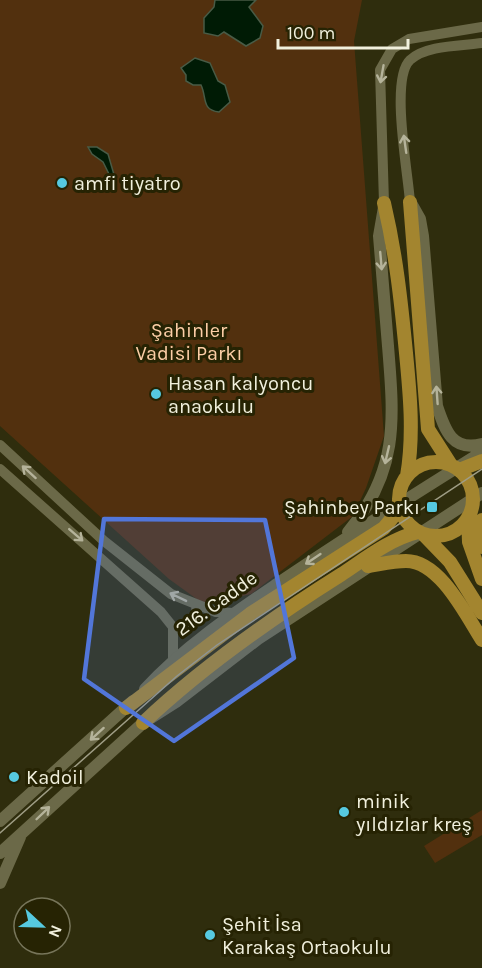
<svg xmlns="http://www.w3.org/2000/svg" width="482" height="968" font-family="Karla,sans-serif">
	<rect width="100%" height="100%" fill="#2f2d0d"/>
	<path fill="#52300e" d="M0 0H362L354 41 384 436 366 488 353 516 251 594 205 605 169 579 0 426Z
		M482 810V835L435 863 424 846Z"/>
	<path fill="#001b05" stroke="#485b46" stroke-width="1.5" d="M215 0H256L249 7 263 26 260 38 246 46 224 32 218 36 204 33V18L214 7Z
		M195 58 210 63 218 81 225 85 230 102 219 112C201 110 207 97 201 85H193L186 81V75L181 68Z
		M88 147H97L108 154 115 178H111L103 162 92 154Z"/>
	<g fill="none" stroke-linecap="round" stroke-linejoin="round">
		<path stroke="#6b6948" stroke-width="10" d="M410 202C408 172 390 79 410 60 426 45 461 46 482 43
			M384 203 380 70 392 49 409 39 482 27
			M0 445 104 541 171 594 216 612 233 613
			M0 469 161 612 173 627V659
			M173 627C189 630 198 621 196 605"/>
		<path stroke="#6b6948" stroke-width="12" d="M411 203 420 219 423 236 437 406C445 430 452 452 482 444
			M348 532C399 471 394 420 388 346 385 309 382 272 379 236L384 207
			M145 689C184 647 230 616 277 584 345 538 413 495 482 452
			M0 821 133 701
			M0 853 143 723 176 702 258 639 482 493
			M0 883 20 837"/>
		<path stroke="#a3852f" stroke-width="14" d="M410 202 428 429 451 465
			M384 203C396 254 401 301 406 353 410 394 414 435 407 476
			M399 499a37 37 0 1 1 74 0a37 37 0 1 1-74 0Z
			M459 470 482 461
			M468 517 469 542 482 579
			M482 520V547
			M423 534 450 562 482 613
			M368 566C381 564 394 561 406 561 440 561 466 615 482 640
			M126 708 250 614 384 528 397 512 399 501
			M143 723C203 666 272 618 342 574 366 558 390 539 418 532"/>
		<path stroke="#9f9d85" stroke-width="1.5" d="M0 833 177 676 217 645 482 469"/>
	</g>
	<defs><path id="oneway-shaft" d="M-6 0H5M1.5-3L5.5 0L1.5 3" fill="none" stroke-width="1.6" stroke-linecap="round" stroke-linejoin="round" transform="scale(1.5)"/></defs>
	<g stroke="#b5b39a">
		<use href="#oneway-shaft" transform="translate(382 74) rotate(100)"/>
		<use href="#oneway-shaft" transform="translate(405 144) rotate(-98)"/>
		<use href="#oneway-shaft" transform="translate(381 261) rotate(85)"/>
		<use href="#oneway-shaft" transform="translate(437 395) rotate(-94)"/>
		<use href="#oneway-shaft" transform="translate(387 455) rotate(103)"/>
		<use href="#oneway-shaft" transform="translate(29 472) rotate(-138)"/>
		<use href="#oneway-shaft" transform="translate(76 535) rotate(41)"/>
		<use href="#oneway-shaft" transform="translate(313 559) rotate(146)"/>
		<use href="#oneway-shaft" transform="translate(178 597) rotate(-154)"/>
		<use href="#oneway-shaft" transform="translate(97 734) rotate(138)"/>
		<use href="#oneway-shaft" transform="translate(43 813) rotate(-44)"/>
	</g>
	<path fill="#5276d9" fill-opacity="0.2" stroke="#5276d9" stroke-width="4.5" stroke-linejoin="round" d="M104 519 265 520 294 658 174 741 84 679Z"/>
	<g fill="#56c9e0" stroke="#262303" stroke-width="2">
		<circle cx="62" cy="183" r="6"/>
		<circle cx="156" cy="394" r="6"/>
		<rect x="426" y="501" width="12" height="12" rx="3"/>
		<circle cx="14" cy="777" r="6"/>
		<circle cx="344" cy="812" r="6"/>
		<circle cx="210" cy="935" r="6"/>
	</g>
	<g text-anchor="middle" stroke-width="6" stroke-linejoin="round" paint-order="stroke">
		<g font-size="20" fill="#f1f0dd" stroke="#262303" text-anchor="start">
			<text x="74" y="190">amfi tiyatro</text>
			<text x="168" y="390">Hasan kalyoncu<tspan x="168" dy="23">anaokulu</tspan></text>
			<text x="420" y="514" text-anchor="end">Şahinbey Parkı</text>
			<text x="26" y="784">Kadoil</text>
			<text x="356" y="808">minik<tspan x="356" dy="23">yıldızlar kreş</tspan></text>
			<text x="222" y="931">Şehit İsa<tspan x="222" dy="23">Karakaş Ortaokulu</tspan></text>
		</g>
		<g font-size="20" fill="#fdcea6" stroke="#262303">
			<text x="189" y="337">Şahinler<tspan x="189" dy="23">Vadisi Parkı</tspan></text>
		</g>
		<g font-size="20" fill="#f1f0dd" stroke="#262303">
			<text transform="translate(216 603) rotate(-36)" y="7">216. Cadde</text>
		</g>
	</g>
	<g transform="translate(42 926) rotate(112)"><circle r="28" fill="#262303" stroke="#77755a" stroke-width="1.5"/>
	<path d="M0-4.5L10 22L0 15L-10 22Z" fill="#56c9e0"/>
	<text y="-9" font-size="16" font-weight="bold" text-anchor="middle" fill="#f1f0dd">N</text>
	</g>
	<path d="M278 39v9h130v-9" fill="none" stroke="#f1f0dd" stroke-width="3"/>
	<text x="287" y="39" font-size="18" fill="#f1f0dd" stroke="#262303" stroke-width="4.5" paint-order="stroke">100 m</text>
</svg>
